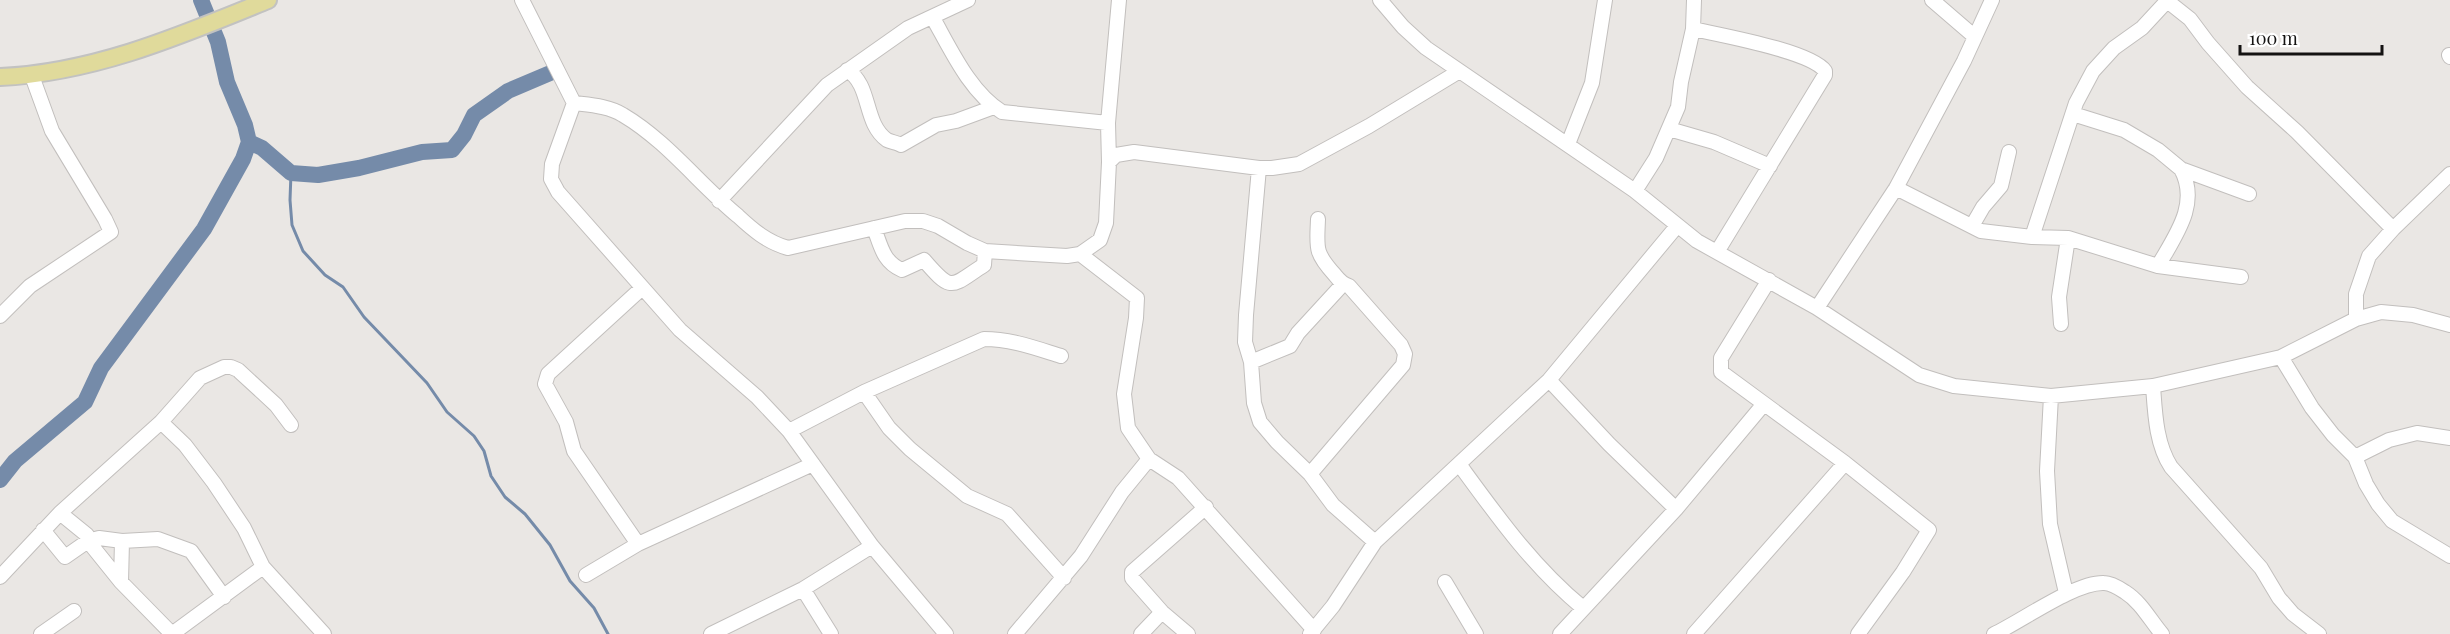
<svg xmlns="http://www.w3.org/2000/svg" width="2450" height="634" font-family="'Playfair Display',serif">
	<rect width="100%" height="100%" fill="#eae7e4"/>
	<g fill="none" stroke-linecap="round" stroke-linejoin="round">
		<path stroke="#758ba9" stroke-width="3" d="M291 173 290 200 292 225 303 251 325 275 343 287 364 317 427 383 447 412 474 436 484 451 491 476 505 497 525 514 550 545 570 581 594 608 608 634"/>
		<path stroke="#758ba9" stroke-width="16" d="M249 142 262 148 291 173 318 175 359 168 422 152 452 150 464 135 474 115 508 91 555 71
			M0 480 15 461 85 402 101 368 204 229 243 159 249 142 245 125 227 82 218 42 201 0"/>
		<g stroke="#c2bfbd" stroke-width="16">
			<path id="minor" d="M522 0 574 103 552 164 551 179 558 192 680 330 757 397 789 431 872 546 946 634
				M1380 0 1403 27 1426 48 1635 191 1697 241 1817 308 1919 375 1954 386 2051 396 2153 386 2281 357 2356 319 2381 312 2413 315 2450 325
				M1932 0 1975 37
				M2166 0 2190 19 2208 43 2247 87 2297 132 2393 229
				M933 18C951 50 970 92 1002 112L1108 123
				M1693 29C1719 35 1811 51 1825 71V75L1717 252
				M2449 55 2450 57
				M847 70C872 85 863 123 887 140 891 142 898 143 901 145L936 125 956 121 994 107
				M574 103C590 105 609 106 623 115 667 141 699 184 738 216 753 230 767 242 788 248L905 221H923L938 226 967 243 985 251 1067 256 1080 254 1100 240 1106 223 1109 162 1108 123 1119 0
				M2073 114 2124 130 2158 150 2181 169 2249 194
				M1669 129 1714 142 1770 166
				M1568 144 1592 83 1605 0
				M1109 162 1116 155 1134 152 1259 168H1272L1299 164 1369 126 1458 72
				M1259 168 1246 315 1245 342 1251 362 1254 403 1260 422 1277 442 1310 474 1333 505 1375 542
				M1896 188 1981 231 2032 237 2068 238 2158 266 2241 277
				M1635 191 1656 158 1678 107 1681 82 1693 29 1694 0
				M719 201 827 85 908 28 968 0
				M1972 226 1983 207 2001 186 2009 152
				M874 228C881 246 883 262 902 270L924 260C953 294 951 286 984 265L985 251
				M2032 237 2076 103 2093 71 2114 48 2142 28 2167 1
				M1080 254 1137 298 1136 318 1124 394 1128 428 1149 459 1178 478 1314 630
				M2158 266C2175 236 2200 204 2181 169
				M1769 280 1721 358V372L1845 463 1929 530 1903 572 1858 634
				M1817 308 1896 188 1964 61 1992 0
				M0 316 30 286 111 232 105 219 52 131 32 76
				M2356 319V294L2369 256 2393 229 2450 174
				M2061 324 2059 297 2068 238
				M2281 357 2312 408 2333 435 2355 457 2366 484 2378 504 2392 521 2450 556
				M1251 362 1290 346 1298 333 1343 284
				M1549 380 1609 444 1676 509
				M2153 386C2155 413 2156 444 2171 467L2261 568 2279 598 2293 614 2319 634
				M864 392 889 428 910 449 967 496 1007 514 1064 578
				M2051 396 2047 471 2050 524 2066 593
				M161 422 185 445 214 483 244 528 263 567 324 634
				M789 431 864 392 984 339C1011 339 1035 348 1061 356
				M2355 457 2389 440 2417 433 2450 438
				M1459 464C1497 516 1533 567 1583 608
				M1310 474 1403 365 1405 354 1401 345 1349 286C1342 284 1339 280 1335 275 1314 252 1317 248 1318 219
				M60 513 87 535 88 541 121 582 172 634
				M43 530 65 557 88 541 99 538 122 541 158 539 191 551 224 597
				M638 544 574 451 566 422 545 384 548 374 642 288
				M586 575 638 544 813 464
				M0 577 60 513 161 422 200 378 224 367H231L238 370 276 405 291 425
				M121 582 122 541
				M1445 582 1476 634
				M803 589 831 634
				M41 634 74 611
				M172 634 263 567
				M711 634 803 589 872 546
				M1015 634 1081 556 1122 492 1149 459
				M1141 634 1162 612
				M1188 634 1162 612 1132 578V572L1206 507
				M1310 634 1333 606 1375 542 1549 380 1677 226
				M1560 634 1676 509 1763 405
				M1694 634 1845 463
				M1994 634C2022 621 2075 582 2104 583 2111 583 2119 588 2125 592 2141 602 2150 620 2162 634"/>
		</g>
		<g stroke="#c2c2c1" stroke-width="20">
			<path id="major" d="M0 77C94 73 182 35 268 0"/>
		</g>
		<use href="#minor" stroke="#fff" stroke-width="14"/>
		<use href="#major" stroke="#e0da9b" stroke-width="16"/>
	</g>
	<path d="M2240 45v9h142v-9" fill="none" stroke="#141312" stroke-width="3"/>
	<text x="2249" y="45" font-size="18" fill="#141312" stroke="#ffffff" stroke-width="4.5" paint-order="stroke">100 m</text>
</svg>
